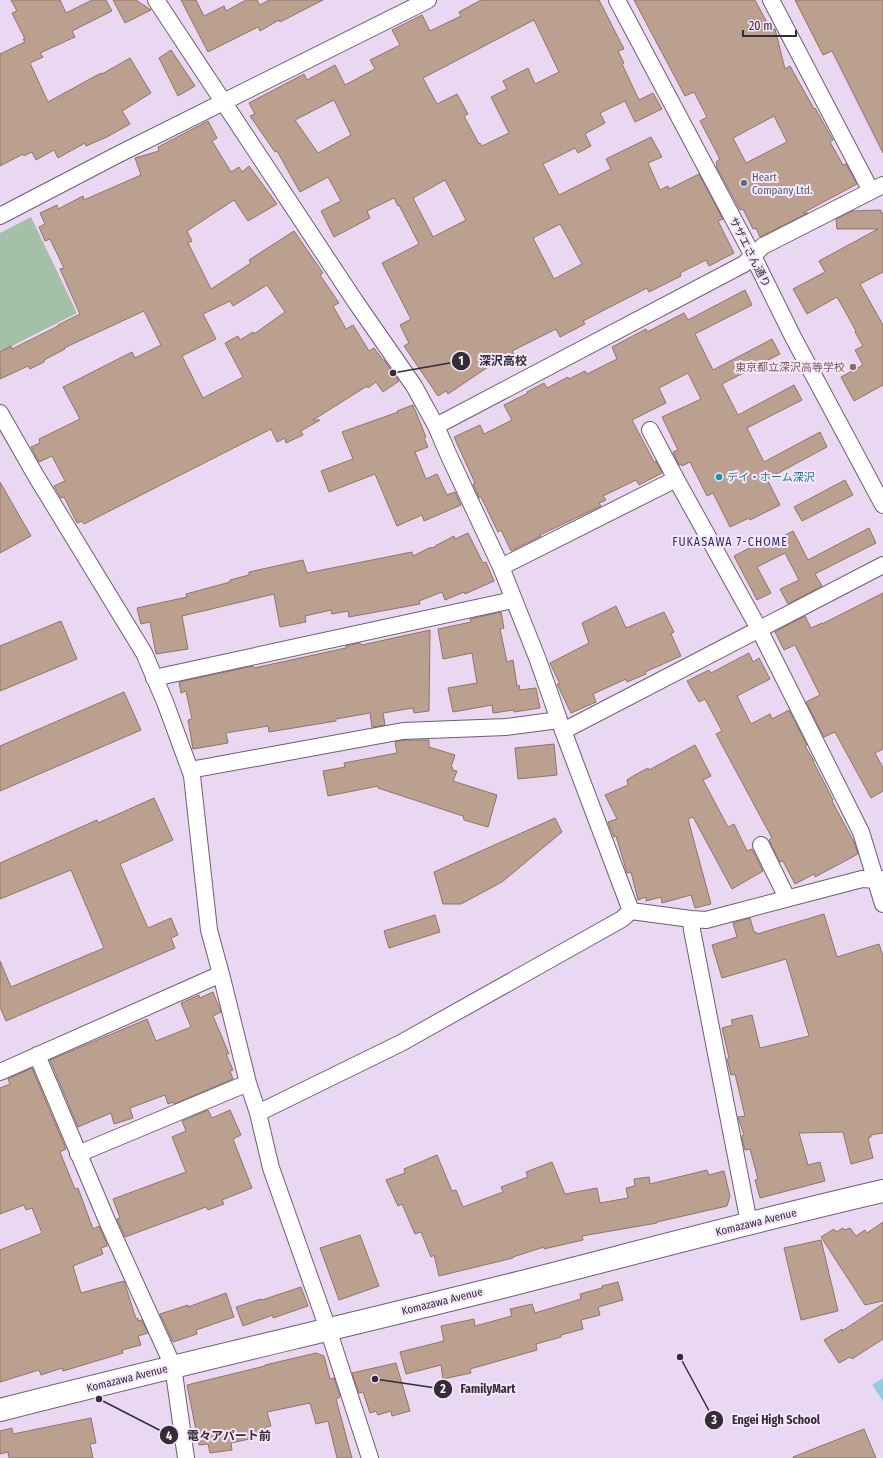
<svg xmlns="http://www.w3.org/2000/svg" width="883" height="1458" font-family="'Fira Sans Condensed','Noto Sans JP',sans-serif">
	<rect width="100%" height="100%" fill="#ead8f2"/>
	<path fill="#a5c0a8" d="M31 217 77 313 0 352V233Z"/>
	<path fill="#94cade" d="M883 1378V1401L872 1385Z"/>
	<path fill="#bca08f" stroke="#8f7565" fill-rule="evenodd" d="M11 0H60L66 13 92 0H106L112 11 72 31 75 37 40 53 43 57 30 63 48 102 101 73 102 74 130 58 151 93 122 111 130 124 107 137 86 146 85 143 58 158 54 150 36 160 32 152 24 156 23 154 0 166V54L25 42 23 39H25L12 13 17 11Z
		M113 0H136L151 10 125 23Z
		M181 0H196L204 16 224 6 226 11 246 0H257L260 5 269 0H323L280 22 279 20 260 31 258 27 208 52Z
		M481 0H599L624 49 618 51 624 63 622 64 639 100 653 93 662 109 635 122 625 101 600 113 605 123 585 134 591 146 578 153 575 148 543 164 559 195 611 169 606 159 651 137 662 157 648 163 660 190 668 186 669 189 699 174 723 219 718 221 734 253 709 266 706 260 680 273 681 276 649 292 647 288 583 321 585 324 560 337 556 329 512 351 514 354 488 367 448 394 446 391 438 396 404 346 409 343 400 325 411 319 382 263 419 244 399 205 398 206 394 198 367 211 370 218 334 237 321 211 341 201 328 177 300 192 277 151 275 152 250 116 255 114 249 103 304 74 307 80 335 65 345 85 375 69 370 60 400 45 392 30 422 15 430 31 461 16 459 12ZM534 20 559 72 535 84 528 68 503 81 507 89 491 97 509 133 482 146 480 143 479 144 464 116 468 114 457 94 437 104 423 78ZM334 100 351 135 318 153 295 120ZM445 180 466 220 433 237 413 198ZM560 224 582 264 554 279 533 238Z
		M634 0H755L771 30 775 29 785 69 790 66 814 109 815 108 833 140 830 142 843 165 846 164 857 184 803 213H808L760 237 756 228 753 229 743 209 740 210 716 166 717 165 716 162 720 159 700 121 707 117 694 92 685 96ZM774 116 787 142 746 163 733 138Z
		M795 0H883V153L832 51 823 55Z
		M171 50 195 86 178 96 159 58Z
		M208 121 217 138 212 141 231 172 239 167 242 172 249 166 277 204 248 221 234 200 187 231 192 241 188 243 211 289 251 263 249 260 294 231 323 273 320 275 339 303 333 306 346 329 353 325 369 351 374 348 383 360H384L399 381 383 392 376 382 368 388 367 386 313 420H320L301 431 303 435 286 443 285 438 277 442 271 429 84 524 82 521 77 523 64 497 61 498 54 486 65 481 52 456 39 462 31 447 40 443 39 439 80 419 63 387 132 352 135 358 161 345 144 311 64 348 65 349 44 360V362L30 369 28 366 0 379V352L11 346 12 349 58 326V325L80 314 60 269 64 268 50 239 45 241 39 227 45 224 40 213 57 205 58 209 83 196 84 200 93 196 141 175 135 158 159 151 158 147ZM267 285 285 312 254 334 253 332 240 340 238 336 225 343 243 377 203 398 182 356 216 339 203 314 230 301 233 306Z
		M881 210V213H883V272L860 284 883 325V385L854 401 841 377 863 365 855 350 863 346 855 332 856 331 837 297 807 314 793 289 825 272 819 261 878 229H837L836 219 852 211Z
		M745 290 752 305 695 334 713 370 772 339 780 354 722 384 738 415 794 385 802 400 747 428 764 462 820 432 827 447 767 479 780 505 750 520 749 518 730 527 713 493 707 496 690 462 682 466 681 464 679 465 673 452 678 450 662 417 701 399 688 373 659 388 666 403 632 420 654 462 656 461 662 473 639 485 636 480 603 496 606 500 599 503 601 506 540 535 541 536 511 551 501 530 498 532 481 497 479 498 473 484 475 483 454 437 480 425 484 434 512 420 504 405 528 393 527 392 544 383 547 388 568 377 569 379 585 371 587 374 617 359 612 347 646 329 647 332 684 313 688 320Z
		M413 405 426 437 424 438 428 447 415 452 426 479 437 474 447 495 455 492 461 505 424 521 422 515 397 526 375 474 329 492 321 471 353 459 342 432 398 412 397 411Z
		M845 480 853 495 802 521 794 507Z
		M0 482 31 536 0 553Z
		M869 528 876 543 815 574 822 586 788 604 780 589 799 580 785 553 757 567 771 593 757 600 734 556 765 540 767 545 793 531 808 560Z
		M468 533 483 563 486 562 494 581 465 594 464 592 445 600 442 592 419 601 420 604 349 617 348 611 332 614 331 610 305 616 306 622 280 627 274 594 182 616 188 649 156 654 150 622 141 624 137 608 187 597 186 594 230 582V580L249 575V572L303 560 307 573 412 552 413 556 429 548 436 547 435 546 454 536 455 539Z
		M883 593V749L875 753 883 768V791L871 798 835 732 824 737 806 702 820 695 795 645 784 650 775 632 805 616 811 628 822 623V624Z
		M616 606 626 628 664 612 674 632 671 634 681 656 645 672 646 674 627 682 626 679 593 694 596 702 571 713 557 684H560L550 663 589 643 582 623Z
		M501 612 504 628 500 629 507 662 513 660 517 686 519 685 520 690 536 688 540 708 514 712V710L493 713 492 705 453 712 448 688 477 683 472 653 443 659 438 629 471 622 470 619Z
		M61 621 77 659 0 691V646Z
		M430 630 429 711 414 713 413 708 383 713 385 725 372 727 370 713 336 719V721L269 732 268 726 226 733 228 743 193 749 188 720 192 719 186 691 181 693 179 682 253 666 254 668 346 648V646L360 643 362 645Z
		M749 653 753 662 759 658 770 679 737 696 751 724 770 714 772 719 789 710 807 745 805 746 814 761H813L833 800 832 801 854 842 858 854 815 877 814 874 795 884 783 861 780 862 769 840 772 838 716 734 722 731 705 699 699 702 687 681 709 670 711 673Z
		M124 692 141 730 0 791V746Z
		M404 740H429V747L455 755 451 767 453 768 452 770 457 771 453 781 497 795 488 827 464 820 463 816 378 788V786L328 796 323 771 345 767 344 763 397 753 395 742Z
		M554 744 557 775 518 779 515 748Z
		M695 745 711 776 703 780 728 827 734 824 747 851 752 849 763 871 732 889 693 817 688 819 711 904 695 908 691 895 662 903 661 897 646 901V897L638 900 631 872 627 873 616 836 614 837 608 822 617 819 605 795 628 785 627 780 633 776 648 768 649 770Z
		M154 798 173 840 120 864 148 928 171 918 178 935 171 938 175 948 6 1021 0 1007V961L11 987 104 948 71 870 0 899V863L97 820 98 823Z
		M555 818 562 832 502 882 461 904H443L434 872Z
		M824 914 837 957 879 944 883 956V1133L871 1135V1137L868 1138 873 1158 851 1164 843 1132 799 1133 808 1165 820 1162 825 1181 760 1198 755 1180 758 1179 750 1149 745 1150 742 1139V1136L744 1135 738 1117 745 1116 735 1074 731 1075 727 1059 729 1058 722 1028 733 1025 731 1020 752 1015 760 1048 809 1036 786 959 722 978 712 945 737 937 733 923 750 918 754 932H756L757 934Z
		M435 915 440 932 389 948 384 931Z
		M213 992 221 1012 213 1016 229 1054H226L233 1070 230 1071 233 1079 174 1104V1102L168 1104 165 1095 130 1108 133 1118 114 1124 111 1113 78 1127 50 1060 147 1019 156 1041 191 1027 181 1003 199 995 200 998Z
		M32 1068 66 1149 60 1152 75 1189 78 1188 93 1229 99 1226 107 1244V1246L101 1248 103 1254 73 1266 81 1293 124 1281 136 1319 138 1318V1321L142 1320 148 1333 138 1336 141 1345 122 1350 123 1353 63 1371 62 1368 41 1375 39 1370 0 1382V1250L42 1233 32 1208 26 1210 24 1205 0 1214V1088L10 1084 8 1079Z
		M208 1110 212 1118 230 1110 241 1135 233 1139 252 1188 222 1200 224 1204 208 1210 206 1207 125 1237 117 1219 120 1218 113 1199 186 1172 172 1137 186 1131 182 1121Z
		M437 1155 452 1191 456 1190 463 1207 503 1192 501 1187 528 1177 526 1172 552 1162 565 1194 597 1188 600 1203 628 1198 626 1188 635 1186 634 1179 649 1177 650 1184 707 1170 709 1175 724 1171 730 1196 727 1206 657 1222V1223L582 1236 583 1240 544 1249V1247L513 1257V1258L439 1276 434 1255 431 1257 421 1232 415 1234 402 1204 398 1206 386 1180 405 1173 404 1169Z
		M883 1222V1301L865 1305 821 1237 834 1229 836 1232 843 1228 845 1230 850 1228 856 1236 865 1230 867 1233Z
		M360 1235 379 1286 339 1300 320 1248Z
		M821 1240 838 1311 801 1320 784 1248Z
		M618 1282 623 1300 598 1307 600 1315 581 1320 583 1329 561 1335V1337L536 1344 537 1350 470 1369 471 1373 443 1379 441 1365 406 1374 400 1352 444 1341 441 1326 474 1319 475 1326 512 1316 510 1309 532 1304 535 1313 581 1299 580 1294 602 1288V1286Z
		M301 1287 308 1306 273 1318V1315L243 1326 236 1307 261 1299 262 1300Z
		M226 1293 234 1317 196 1330 197 1334 173 1342 160 1314 188 1305V1307Z
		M883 1304V1339L852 1359 850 1357 839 1363 824 1340 842 1329V1331Z
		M316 1353 324 1356 330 1379 334 1378 340 1397 336 1399 352 1458H337L328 1421 316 1424 310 1403 267 1412 271 1426 266 1427 268 1435 231 1443 232 1450 210 1453 208 1444 199 1445 187 1385 265 1366V1365Z
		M396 1363 410 1411 392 1416 391 1411 378 1415 376 1411 370 1413 363 1392 359 1393 352 1373Z
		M91 1418 96 1443 90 1444 93 1458H9L8 1452 0 1454V1431L12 1428 13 1434Z
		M864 1429 876 1458H793V1457Z"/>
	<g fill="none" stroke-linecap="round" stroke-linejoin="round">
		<g stroke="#6e5d74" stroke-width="18">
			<path id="street" d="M156 0 355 301 414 386 436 426 449 456 501 567 538 660 559 720 631 911 691 919 692 930 749 1223
				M617 0 753 256 793 337 883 505
				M771 0 871 191
				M0 216 117 155 428 0
				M0 413 36 476 144 653 165 702 190 770 192 776 209 930 221 974 248 1083 258 1113 271 1168 328 1329 370 1458
				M436 426 744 264 763 246 883 185
				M650 430 676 479 759 629 861 832 883 904
				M501 567 676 479
				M154 678 513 600
				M563 731 883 565
				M190 770 403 731 506 727 559 720
				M761 845 787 898
				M691 919 706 920 862 879 876 880 883 879
				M37 1055 108 1223 173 1366 186 1458
				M0 1072 221 974
				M258 1113 401 1043 622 919 631 911
				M78 1154 248 1083"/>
		</g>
		<g stroke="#6e5d74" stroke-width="24">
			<path id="secondary" d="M0 1410C168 1367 338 1328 506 1286 632 1254 757 1220 883 1191"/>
		</g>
		<use href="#street" stroke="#fff" stroke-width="16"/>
		<use href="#secondary" stroke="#fff" stroke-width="22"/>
	</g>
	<circle fill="#5c6f8a" stroke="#f5e6fb" stroke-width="1.5" cx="744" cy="183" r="4"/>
	<circle fill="#8d6e63" stroke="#f5e6fb" stroke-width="1.5" cx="853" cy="367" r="4"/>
	<circle fill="#0f9aa8" stroke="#f5e6fb" stroke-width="1.5" cx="719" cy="477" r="4"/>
	<g text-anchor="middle" stroke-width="4" stroke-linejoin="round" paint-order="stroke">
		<g font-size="11" fill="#4e5e75" stroke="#f5e6fb" text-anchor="start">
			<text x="752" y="181">Heart<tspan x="752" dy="13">Company Ltd.</tspan></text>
		</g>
		<g font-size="11" fill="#342c36" stroke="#f5e6fb">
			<text transform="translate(750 252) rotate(63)" y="4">サザエさん通り</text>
			<text transform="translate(756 1222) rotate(-14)" y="4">Komazawa Avenue</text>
			<text transform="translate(442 1301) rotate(-14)" y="4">Komazawa Avenue</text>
			<text transform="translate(127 1378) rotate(-14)" y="4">Komazawa Avenue</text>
		</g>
		<g font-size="11" fill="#785e54" stroke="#f5e6fb" text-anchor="end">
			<text x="845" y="371">東京都立深沢高等学校</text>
		</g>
		<g font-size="11" fill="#0d838f" stroke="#f5e6fb" text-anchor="start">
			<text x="727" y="481">デイ・ホーム深沢</text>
		</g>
		<g font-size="12" letter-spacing="1" fill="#302b66" stroke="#f5e6fb">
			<text x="730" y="546">FUKASAWA 7-CHOME</text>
		</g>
	</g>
	<path fill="none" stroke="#342c36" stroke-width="1.5" d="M393 373L461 361M375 1379L443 1389M680 1357L714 1420M99 1399L169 1435"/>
	<g fill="#342c36" stroke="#f5e6fb" stroke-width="1.5">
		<circle cx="393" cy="373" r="4"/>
		<circle cx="375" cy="1379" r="4"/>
		<circle cx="680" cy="1357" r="4"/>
		<circle cx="99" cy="1399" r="4"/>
		<circle cx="461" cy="361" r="10"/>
		<circle cx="443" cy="1389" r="10"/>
		<circle cx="714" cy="1420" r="10"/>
		<circle cx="169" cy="1435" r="10"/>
	</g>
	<g font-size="12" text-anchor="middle" font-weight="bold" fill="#fff">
		<text x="461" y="365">1</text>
		<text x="443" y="1393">2</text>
		<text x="714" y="1424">3</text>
		<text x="169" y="1440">4</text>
	</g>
	<g font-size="12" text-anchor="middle" font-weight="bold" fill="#342c36" stroke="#f5e6fb" stroke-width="4" stroke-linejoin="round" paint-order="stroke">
		<text x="503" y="365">深沢高校</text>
		<text x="488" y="1393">FamilyMart</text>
		<text x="776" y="1424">Engei High School</text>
		<text x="229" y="1440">電々アパート前</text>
	</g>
	<path d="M743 30v6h53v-6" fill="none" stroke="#342c36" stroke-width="2"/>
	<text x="749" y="30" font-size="12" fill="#342c36" stroke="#f5e6fb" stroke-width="3" paint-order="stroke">20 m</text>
</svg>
